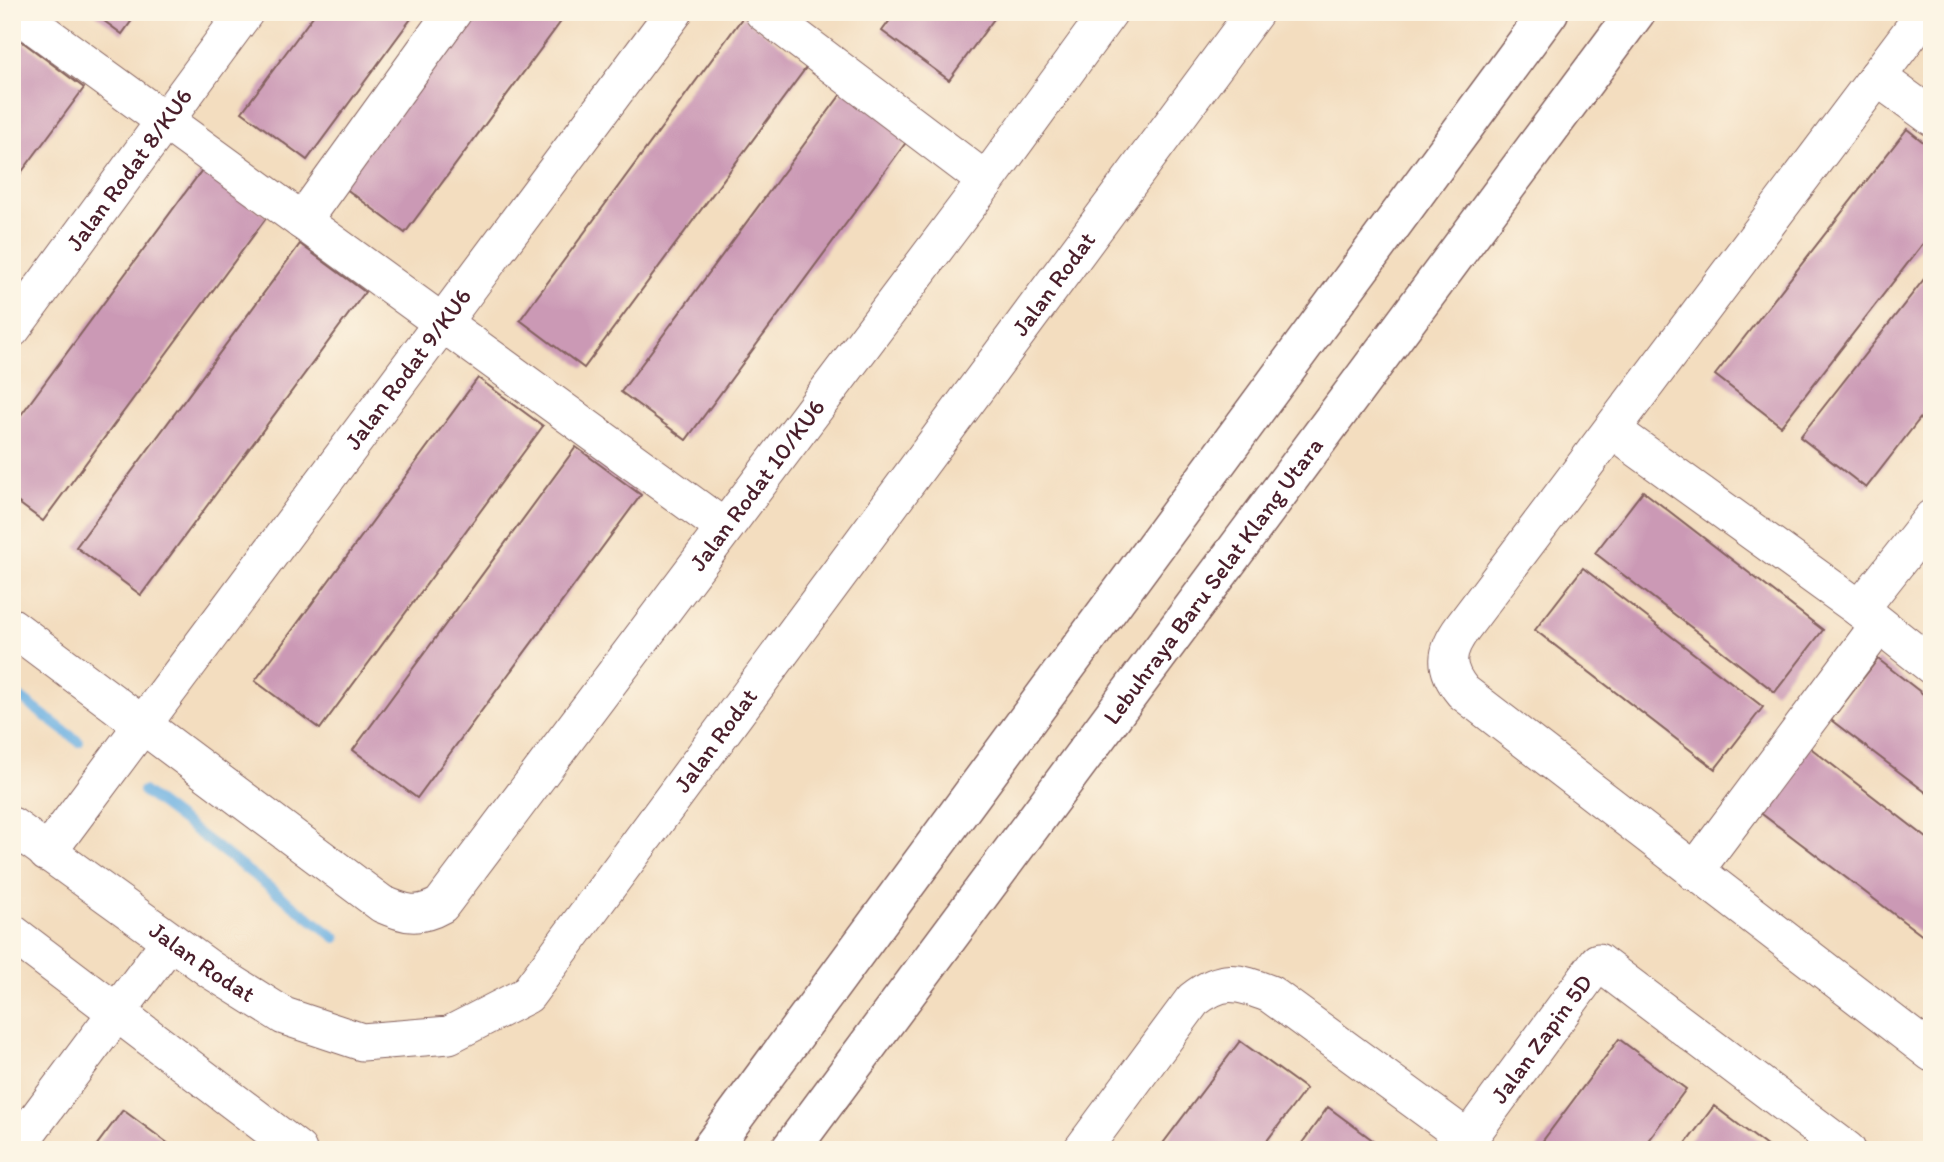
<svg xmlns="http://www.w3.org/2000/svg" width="1944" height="1162" font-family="Itim,sans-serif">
	<rect width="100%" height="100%" fill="#fcf5e5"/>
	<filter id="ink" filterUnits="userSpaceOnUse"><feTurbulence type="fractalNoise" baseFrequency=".0143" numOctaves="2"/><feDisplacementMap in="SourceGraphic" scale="14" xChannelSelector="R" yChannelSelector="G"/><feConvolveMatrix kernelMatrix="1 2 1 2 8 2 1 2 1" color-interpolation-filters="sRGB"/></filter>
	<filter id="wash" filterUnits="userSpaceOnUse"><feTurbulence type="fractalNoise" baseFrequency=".00686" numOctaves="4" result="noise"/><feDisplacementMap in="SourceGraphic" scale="28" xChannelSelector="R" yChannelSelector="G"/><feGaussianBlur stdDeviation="1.57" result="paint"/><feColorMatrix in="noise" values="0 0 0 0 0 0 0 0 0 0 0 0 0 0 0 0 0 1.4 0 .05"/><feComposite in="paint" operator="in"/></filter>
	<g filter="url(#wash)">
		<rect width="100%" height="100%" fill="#f3ddbf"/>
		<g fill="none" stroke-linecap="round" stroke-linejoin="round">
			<path stroke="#6db1e2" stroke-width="10" d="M12 691 79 742
				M143 791 336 938"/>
		</g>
		<g id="blocks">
			<path fill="#cb99b5" d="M92 12H138L122 34Z
				M316 12H416L307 160 242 112Z
				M468 12H568L405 233 341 185Z
				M896 12H999L949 80 882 31Z
				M743 17 808 65 584 368 520 320Z
				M20 40 84 88 12 185V50Z
				M845 89 910 137 686 440 621 392Z
				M1907 129 1932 149V232L1781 426 1715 375Z
				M202 170 267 217 43 521 12 498V427Z
				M300 244 365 292 141 595 76 547Z
				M1932 269V403L1866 488 1800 437Z
				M478 378 543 426 320 729 255 681Z
				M576 447 641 495 417 798 353 750Z
				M1643 491 1823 630 1775 692 1595 553Z
				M1583 568 1763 707 1715 769 1535 630Z
				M1878 659 1932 701V797L1831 720Z
				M1808 746 1932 842V943L1758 811Z
				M1619 1039 1686 1089 1641 1150H1536Z
				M1240 1041 1306 1089 1260 1150H1158Z
				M1714 1106 1772 1150H1681Z
				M1328 1107 1386 1150H1297Z
				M123 1110 177 1150H93Z"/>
		</g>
	</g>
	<g filter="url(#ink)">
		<use href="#blocks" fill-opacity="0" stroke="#85625f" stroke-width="2"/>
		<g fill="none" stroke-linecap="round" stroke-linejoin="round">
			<g stroke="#85625f" stroke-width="39">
				<g id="minor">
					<path d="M15 12 723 527"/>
					<path d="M763 12 986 181"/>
					<path d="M1926 12 1463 627C1445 651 1443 668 1463 692L1932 1053"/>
					<path d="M1877 77 1932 117"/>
					<path d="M302 221 453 12"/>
					<path id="s1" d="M12 329 245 12"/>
					<path d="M1612 430 1860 609 1932 666"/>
					<path d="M1860 609 1932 518"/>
					<path id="s2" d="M12 627 382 904C405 914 418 918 441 905L986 181 1109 12"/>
					<path id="s3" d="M12 826 211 970 284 1016 362 1042 449 1035 527 995 1255 12"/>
					<path id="s4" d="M47 853 674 12"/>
					<path d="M1694 872 1879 625"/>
					<path d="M12 933 298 1150"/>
					<path d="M14 1150 170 941"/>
					<path d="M1082 1150 1193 1000C1222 977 1237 981 1270 994L1468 1139"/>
					<path id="s5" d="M1460 1150 1598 962 1847 1150"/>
				</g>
			</g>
			<g stroke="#85625f" stroke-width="41">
				<g id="highway">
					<path d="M710 1150 1549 12"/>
					<path id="s6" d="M790 1150 1636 12"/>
				</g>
			</g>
			<use href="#minor" stroke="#fff" stroke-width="37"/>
			<use href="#highway" stroke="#fff" stroke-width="38"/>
		</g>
	</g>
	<g text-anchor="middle" stroke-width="5" stroke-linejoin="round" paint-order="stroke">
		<g font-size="24" fill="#4a1f2b" stroke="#fcf5e5">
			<text dy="8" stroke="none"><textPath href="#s1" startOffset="198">Jalan Rodat 8/KU6</textPath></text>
			<text dy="8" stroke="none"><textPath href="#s3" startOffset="1474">Jalan Rodat</textPath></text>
			<text dy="8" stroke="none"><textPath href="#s4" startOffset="604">Jalan Rodat 9/KU6</textPath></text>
			<text dy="8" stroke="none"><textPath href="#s2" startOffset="1050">Jalan Rodat 10/KU6</textPath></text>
			<text dy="8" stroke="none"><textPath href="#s6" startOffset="709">Lebuhraya Baru Selat Klang Utara</textPath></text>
			<text dy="8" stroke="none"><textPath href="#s3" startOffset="906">Jalan Rodat</textPath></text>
			<text dy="8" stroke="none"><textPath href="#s3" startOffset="234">Jalan Rodat</textPath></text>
			<text dy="8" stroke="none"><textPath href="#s5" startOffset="138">Jalan Zapin 5D</textPath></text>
		</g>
	</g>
	<rect width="1944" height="1162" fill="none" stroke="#fcf5e5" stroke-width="42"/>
</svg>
